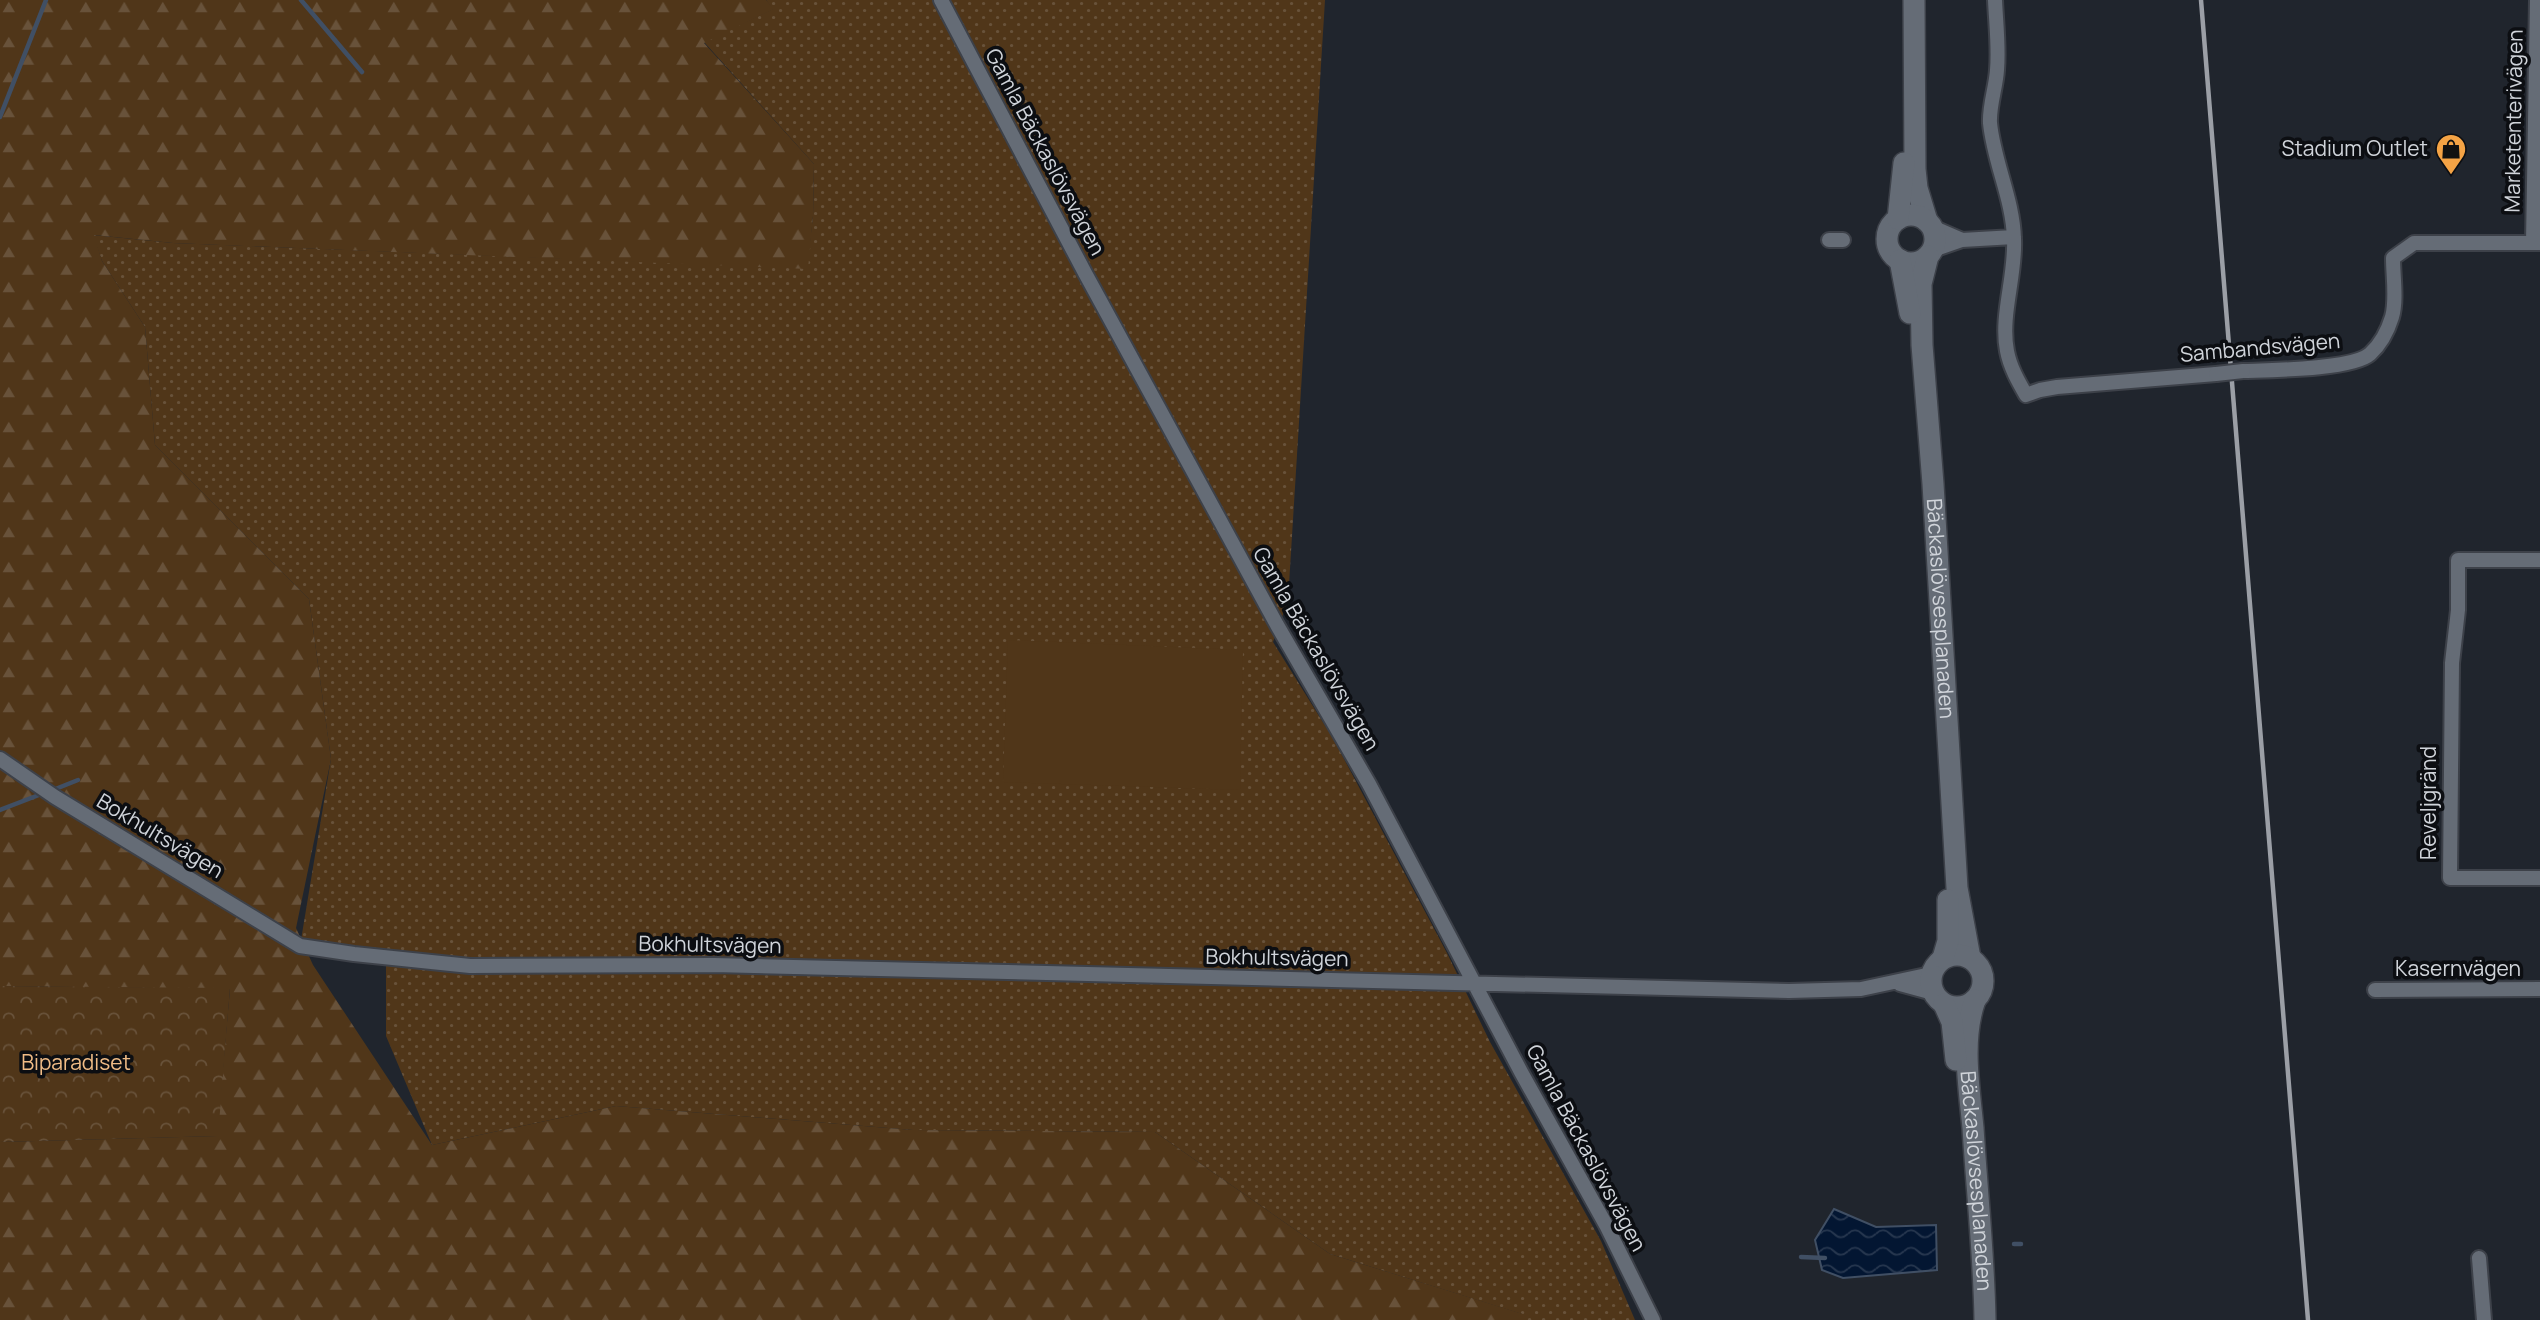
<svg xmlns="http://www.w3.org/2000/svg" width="2540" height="1320" font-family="Manrope,sans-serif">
	<defs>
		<pattern id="grass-dots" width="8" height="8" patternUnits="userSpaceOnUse" patternTransform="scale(1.75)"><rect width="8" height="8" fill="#503619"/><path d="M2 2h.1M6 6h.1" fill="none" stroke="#68523a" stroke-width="1.8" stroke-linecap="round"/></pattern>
		<pattern id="forest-firs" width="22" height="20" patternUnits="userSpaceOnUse" patternTransform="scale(1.75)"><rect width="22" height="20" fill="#503619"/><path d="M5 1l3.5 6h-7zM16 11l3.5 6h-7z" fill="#68523a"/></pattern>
		<pattern id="park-crowns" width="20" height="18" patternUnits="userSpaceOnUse" patternTransform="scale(1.75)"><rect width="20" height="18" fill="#503619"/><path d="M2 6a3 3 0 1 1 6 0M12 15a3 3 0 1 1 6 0" fill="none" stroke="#68523a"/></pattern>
		<pattern id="water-waves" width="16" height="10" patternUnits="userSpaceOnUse" patternTransform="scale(1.75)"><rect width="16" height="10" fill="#031632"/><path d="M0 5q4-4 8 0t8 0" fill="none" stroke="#27374f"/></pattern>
	</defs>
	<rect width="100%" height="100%" fill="#20252d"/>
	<path fill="url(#grass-dots)" d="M766 0H1325L1288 601 1273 642 1334 740 1447 953 1490 1042 1601 1241 1635 1320H1522V1314L1330 1254 1155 1132 913 1130 616 1106 432 1145 386 1036V956L300 946 331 759 309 599 155 445 145 327 102 261 93 235 173 243 807 268 813 216 814 164 704 42 773 9Z"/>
	<path fill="url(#forest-firs)" d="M0 0H766L774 9 704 43 814 164 813 216 808 269 173 243 94 235 102 261 145 327 155 445 309 599 331 759 296 928 313 965 432 1145 616 1106 913 1130 1155 1132 1330 1254 1523 1314 1522 1320H0V1142L217 1136 230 989 0 986Z"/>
	<path fill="url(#park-crowns)" d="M0 986 230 988 218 1136 0 1142Z"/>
	<path fill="#503619" d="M1008 640 1243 650 1240 790 1003 782Z"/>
	<path fill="url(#water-waves)" stroke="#404f64" stroke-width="2" d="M1834 1209 1876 1227 1936 1225 1937 1270 1843 1278 1822 1270 1815 1240Z"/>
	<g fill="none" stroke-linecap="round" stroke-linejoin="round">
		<path stroke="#404f64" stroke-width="4.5" d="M301 0 362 72
			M0 117 46 0
			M53 790 78 780
			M0 810 44 793
			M2014 1244H2021
			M1801 1257 1825 1258"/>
		<g stroke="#3d4149" stroke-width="18">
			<path id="street" d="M941 0 1085 273 1277 625 1369 784 1521 1072 1606 1225 1653 1320
				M1995 0C1996 23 1999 47 1997 70 1996 87 1989 106 1990 123 1994 163 2013 199 2014 239 2016 275 2000 316 2007 351 2010 367 2018 381 2026 395L2040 390 2057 387 2216 374
				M1932 227 1962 240
				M1829 240H1843
				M2533 243 2537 0
				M1933 250 1962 240 2014 237
				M2243 371C2269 370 2352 370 2370 354 2380 345 2388 330 2392 317 2397 300 2393 276 2393 258L2414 243H2540
				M2540 560H2458V610L2452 663 2450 878H2540
				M0 759 55 797 300 946 354 954 470 966 714 965 1789 991 1861 989 1931 974
				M1900 984 1933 993
				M2375 990 2540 989
				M2479 1258 2484 1320"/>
		</g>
		<g stroke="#3d4149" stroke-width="24">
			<g id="secondary">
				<path d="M1914 0 1915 169 1917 188 1927 221"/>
				<circle cx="1911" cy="239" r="24"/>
				<path d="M1898 219 1904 163"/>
				<path id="s1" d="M1928 256 1921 284 1922 345 1933 484 1957 888 1970 958"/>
				<path d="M1900 260 1910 313"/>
				<circle cx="1957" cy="981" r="26"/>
				<path d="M1943 958 1948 941V900"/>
				<path id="s2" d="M1975 1000C1961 1040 1969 1086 1973 1128 1977 1192 1984 1256 1985 1320"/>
				<path d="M1944 1004 1952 1022 1956 1060"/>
			</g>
		</g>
		<use href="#street" stroke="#656c76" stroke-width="14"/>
		<use href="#secondary" stroke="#656c76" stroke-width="21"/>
		<path stroke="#9b9fa6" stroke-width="4.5" d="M2201 0 2308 1320"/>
		<g stroke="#3d4149" stroke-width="18" stroke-linecap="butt">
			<path id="street-bridge" d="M2216 374 2243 371"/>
		</g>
		<use href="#street-bridge" stroke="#656c76" stroke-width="14"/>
	</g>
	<defs>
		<g id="shop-pin" transform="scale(1.575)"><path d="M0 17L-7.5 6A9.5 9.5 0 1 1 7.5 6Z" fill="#f4a345" stroke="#0c0e12"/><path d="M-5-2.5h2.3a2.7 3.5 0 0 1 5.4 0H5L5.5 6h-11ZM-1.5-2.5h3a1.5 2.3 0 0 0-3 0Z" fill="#111"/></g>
	</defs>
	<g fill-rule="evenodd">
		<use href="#shop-pin" x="2451" y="149"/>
	</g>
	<g text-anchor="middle" stroke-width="7" stroke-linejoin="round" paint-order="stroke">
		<g font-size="21" fill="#d0d4da" stroke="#0c0e12">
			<text transform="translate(2514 121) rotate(-89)" y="7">Marketenterivägen</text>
			<text transform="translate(1045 152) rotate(62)" y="7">Gamla Bäckaslövsvägen</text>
			<text transform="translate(2260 348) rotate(-5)" y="7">Sambandsvägen</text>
			<text dy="7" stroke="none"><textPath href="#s1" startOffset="354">Bäckaslövsesplanaden</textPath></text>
			<text transform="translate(1316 649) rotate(60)" y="7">Gamla Bäckaslövsvägen</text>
			<text transform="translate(2429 803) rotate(-90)" y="7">Reveljgränd</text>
			<text transform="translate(160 836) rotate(31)" y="7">Bokhultsvägen</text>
			<text transform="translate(710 945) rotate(1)" y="7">Bokhultsvägen</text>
			<text transform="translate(1277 958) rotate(1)" y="7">Bokhultsvägen</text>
			<text x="2458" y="976">Kasernvägen</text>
			<text transform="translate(1586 1148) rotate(62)" y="7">Gamla Bäckaslövsvägen</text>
			<text dy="7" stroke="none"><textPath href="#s2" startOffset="182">Bäckaslövsesplanaden</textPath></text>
		</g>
		<g font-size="21" fill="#d0d4da" stroke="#0c0e12" text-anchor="end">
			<text x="2428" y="156">Stadium Outlet</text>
		</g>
		<g font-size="21" fill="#f0bc86" stroke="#0c0e12">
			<text x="76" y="1070">Biparadiset</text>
		</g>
	</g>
</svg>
